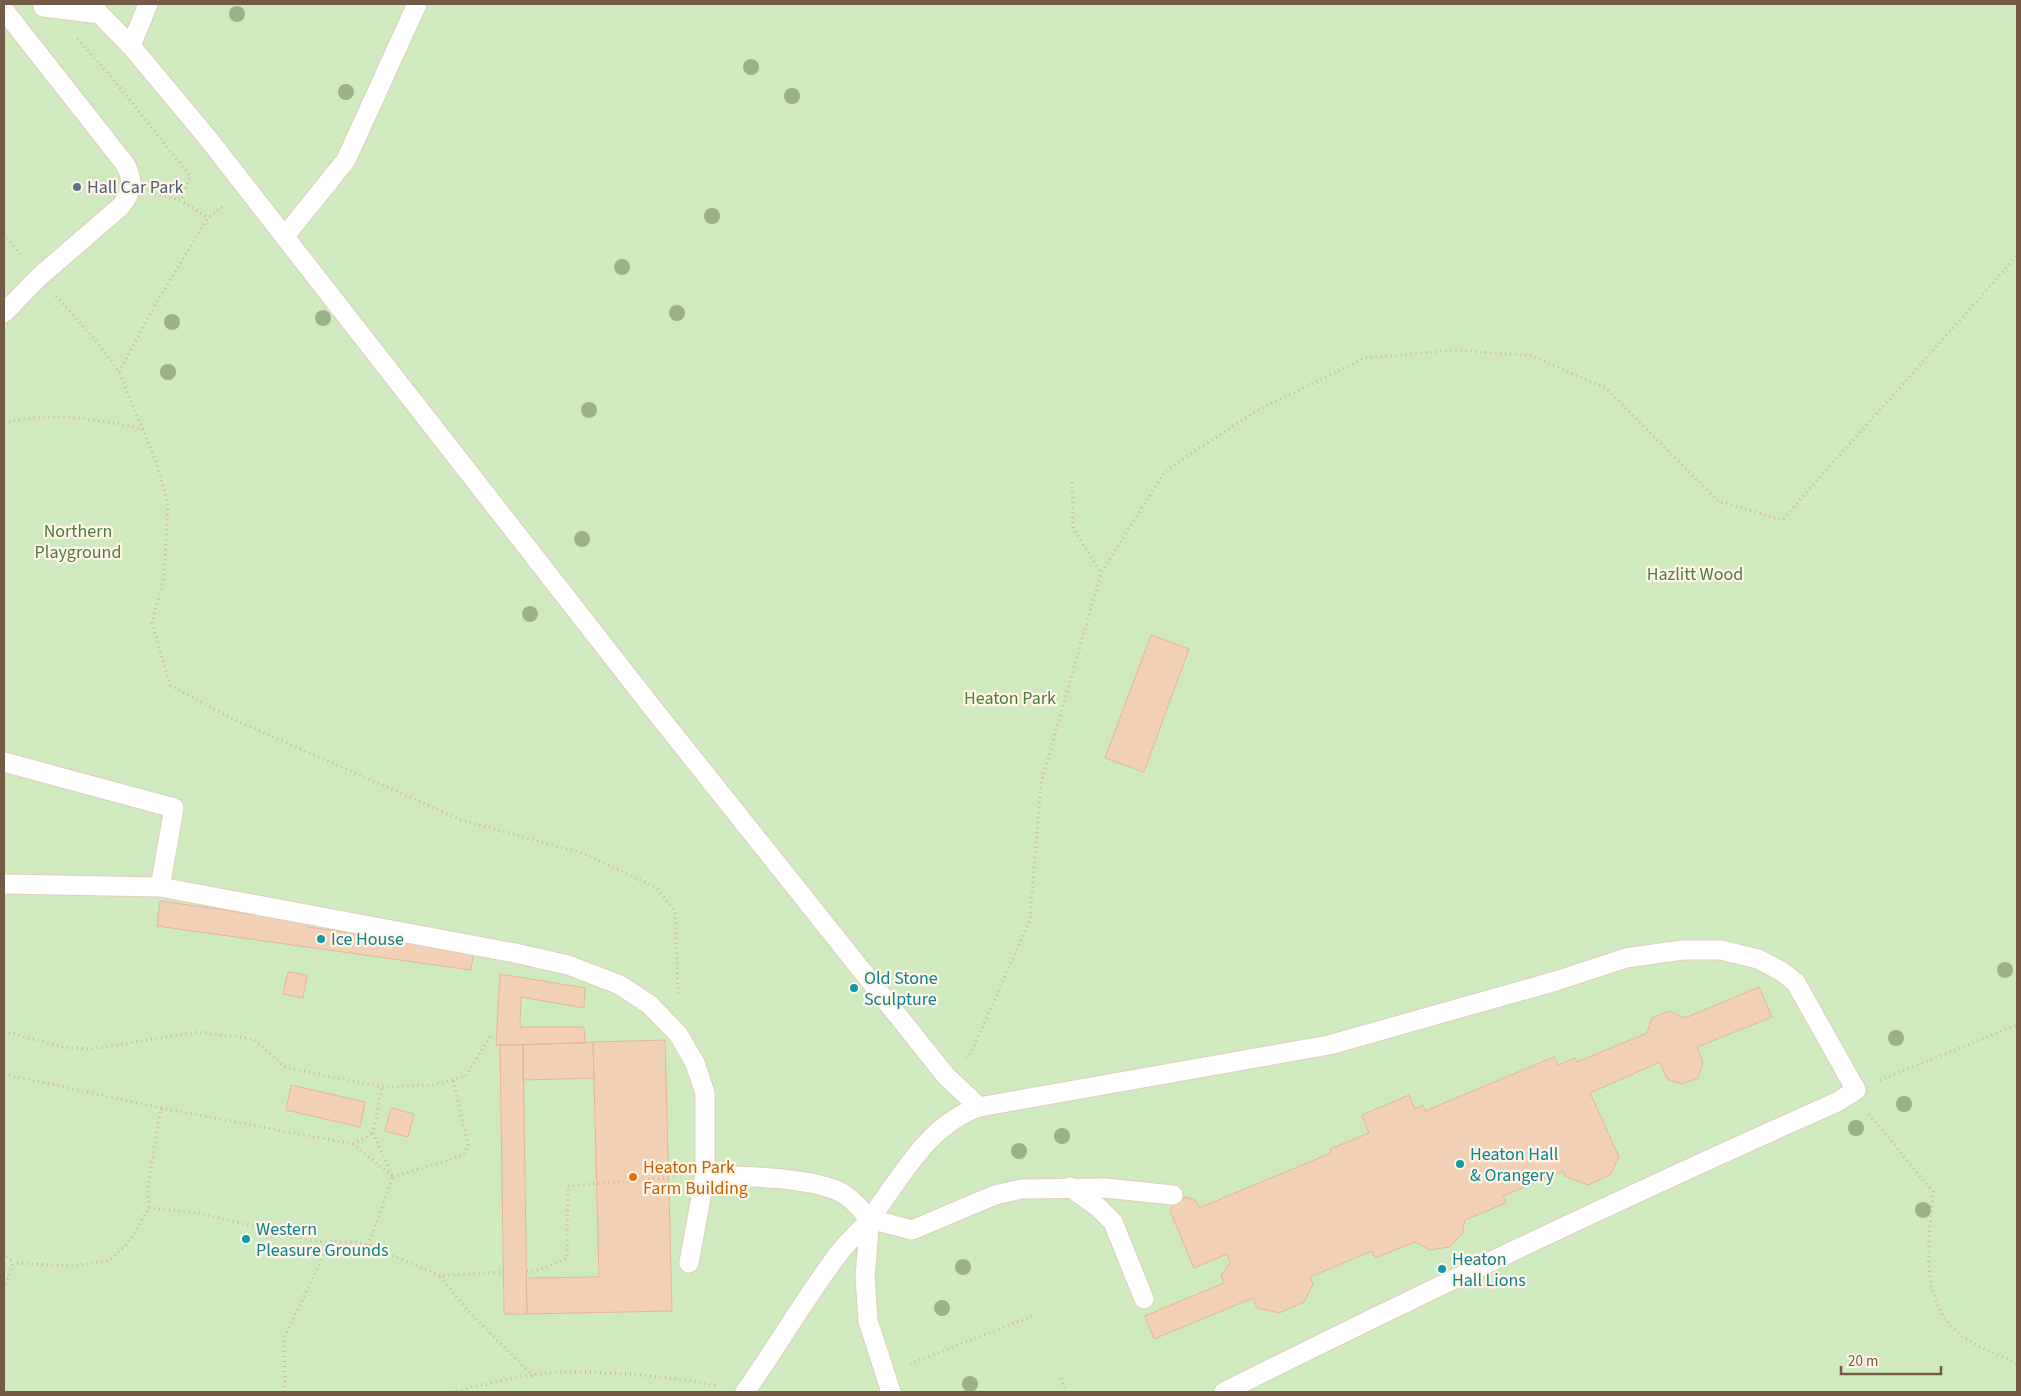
<svg xmlns="http://www.w3.org/2000/svg" width="2021" height="1396" font-family="'Source Sans 3',sans-serif">
	<rect width="100%" height="100%" fill="#fdf3e1"/>
	<path fill="#cfeabf" d="M4 4H2017V1392H4Z"/>
	<path fill="#f3d1b7" stroke="#e6b897" d="M1151 635 1189 649 1144 772 1105 758Z
		M160 901 308 922V927L474 951 471 970 157 926Z
		M288 972 307 975 303 998 283 994Z
		M500 974 585 988 584 1008 521 997 520 1027H584L585 1043 496 1045Z
		M1759 987 1772 1017 1697 1047 1703 1062 1698 1078 1682 1084 1667 1079 1660 1062 1590 1093 1619 1157 1610 1175 1588 1185 1565 1176 1563 1171 1503 1196 1506 1203 1465 1220 1462 1234 1449 1247 1430 1250 1415 1242 1375 1258 1372 1251 1310 1277 1313 1284 1304 1302 1279 1313 1257 1308 1253 1298 1154 1339 1145 1316 1224 1283 1221 1276 1230 1262 1227 1254 1194 1268 1170 1211 1175 1201 1187 1197 1196 1201 1199 1208 1331 1153 1330 1149 1369 1133 1362 1115 1409 1095 1415 1109 1423 1105 1425 1111 1554 1057 1558 1065 1575 1058 1577 1062 1647 1033 1652 1018 1669 1011 1685 1018Z
		M665 1040 672 1311 527 1314 526 1278 599 1277 593 1042Z
		M593 1042 594 1078 523 1080V1045Z
		M500 1045H523L527 1314H504Z
		M291 1085 365 1102 360 1127 286 1110Z
		M391 1108 414 1114 408 1137 385 1131Z"/>
	<g fill="none" stroke-linecap="round" stroke-linejoin="round">
		<g stroke="#e1cfbc" stroke-width="21">
			<path id="lane" d="M90 4 131 46 206 136 651 706 946 1076 979 1107
				M43 7 100 14
				M4 10 125 164C134 180 133 193 120 207L39 277 4 313
				M131 46 148 4
				M285 236 346 160 417 4
				M4 762 174 808 160 887 4 884
				M160 887 515 953 568 965 620 985 650 1005 678 1034 695 1063 705 1093V1175L689 1263
				M705 1175C740 1176 812 1177 842 1193 852 1198 862 1211 870 1219L865 1276 868 1321 891 1392
				M1070 1187 1099 1208 1113 1222 1144 1299
				M870 1219 912 1230 995 1195 1021 1189 1105 1188 1173 1195
				M745 1392C777 1347 805 1298 839 1253 849 1240 862 1230 872 1216 902 1176 929 1124 979 1107L1329 1045 1556 981 1626 958 1682 950H1721L1758 959 1781 971 1796 983 1856 1090 1837 1102C1630 1194 1426 1291 1224 1392"/>
		</g>
		<path stroke="#d8b49b" stroke-width="3" stroke-dasharray="1 4" stroke-linecap="butt" d="M77 39 110 75 190 176 182 201
			M155 194 182 201 208 218
			M4 234 23 257
			M56 296 96 341 119 372 157 464 168 504 164 577 152 623 170 685 233 719 461 820 585 854 657 888 675 912 678 994
			M119 372 156 303 208 218 225 205
			M4 423C52 411 95 419 143 429
			M1072 482 1073 528 1101 573
			M4 1031 62 1047 91 1049 198 1032 253 1039 285 1067 382 1087 432 1085 466 1076 491 1035
			M966 1058 970 1055 1030 920 1041 783 1101 573 1165 471 1256 411 1365 358 1455 350 1532 356 1607 389 1718 501 1782 520 2017 256
			M4 1074 161 1108 148 1186 149 1208 128 1243 110 1260 74 1266 13 1263
			M1880 1080 2017 1025
			M161 1108 353 1144 393 1177
			M1869 1114 1933 1192C1929 1241 1917 1306 1965 1338 1981 1349 2000 1355 2017 1363
			M353 1144 373 1133
			M393 1177 464 1155 468 1145 453 1080
			M149 1208 199 1213 313 1241 356 1242 368 1245 440 1276 502 1272
			M368 1245 393 1177 373 1133 382 1087
			M4 1252 13 1263
			M527 1271H536L567 1258 568 1186 677 1177
			M440 1277 468 1311 534 1377
			M4 1289 13 1263
			M910 1364 1035 1315
			M1061 1378 1066 1392
			M285 1392 284 1338 320 1263 326 1241
			M452 1392C484 1384 534 1372 566 1372 617 1372 669 1376 719 1386"/>
		<use href="#lane" stroke="#fff" stroke-width="19"/>
	</g>
	<g fill="#9db188">
		<circle cx="237" cy="14" r="8"/>
		<circle cx="751" cy="67" r="8"/>
		<circle cx="346" cy="92" r="8"/>
		<circle cx="792" cy="96" r="8"/>
		<circle cx="712" cy="216" r="8"/>
		<circle cx="622" cy="267" r="8"/>
		<circle cx="677" cy="313" r="8"/>
		<circle cx="323" cy="318" r="8"/>
		<circle cx="172" cy="322" r="8"/>
		<circle cx="168" cy="372" r="8"/>
		<circle cx="589" cy="410" r="8"/>
		<circle cx="582" cy="539" r="8"/>
		<circle cx="530" cy="614" r="8"/>
		<circle cx="2005" cy="970" r="8"/>
		<circle cx="1896" cy="1038" r="8"/>
		<circle cx="1904" cy="1104" r="8"/>
		<circle cx="1856" cy="1128" r="8"/>
		<circle cx="1062" cy="1136" r="8"/>
		<circle cx="1019" cy="1151" r="8"/>
		<circle cx="1923" cy="1210" r="8"/>
		<circle cx="963" cy="1267" r="8"/>
		<circle cx="942" cy="1308" r="8"/>
		<circle cx="970" cy="1384" r="8"/>
	</g>
	<circle fill="#5c6f8a" stroke="#fff6e8" stroke-width="2" cx="77" cy="187" r="5"/>
	<g fill="#0f9aa8" stroke="#fff6e8" stroke-width="2">
		<circle cx="321" cy="939" r="5"/>
		<circle cx="854" cy="988" r="5"/>
		<circle cx="1460" cy="1164" r="5"/>
		<circle cx="246" cy="1239" r="5"/>
		<circle cx="1442" cy="1269" r="5"/>
	</g>
	<circle fill="#e8710a" stroke="#fff6e8" stroke-width="2" cx="633" cy="1177" r="5"/>
	<g text-anchor="middle" stroke-width="4.5" stroke-linejoin="round" paint-order="stroke">
		<g font-size="18" fill="#4e5e75" stroke="#fff6e8" text-anchor="start">
			<text x="87" y="193">Hall Car Park</text>
		</g>
		<g font-size="18" fill="#4f7b3f" stroke="#fff6e8">
			<text x="78" y="537">Northern<tspan x="78" dy="21">Playground</tspan></text>
			<text x="1695" y="580">Hazlitt Wood</text>
			<text x="1010" y="704">Heaton Park</text>
		</g>
		<g font-size="18" fill="#0d838f" stroke="#fff6e8" text-anchor="start">
			<text x="331" y="945">Ice House</text>
			<text x="864" y="984">Old Stone<tspan x="864" dy="21">Sculpture</tspan></text>
			<text x="1470" y="1160">Heaton Hall<tspan x="1470" dy="21">&amp; Orangery</tspan></text>
			<text x="256" y="1235">Western<tspan x="256" dy="21">Pleasure Grounds</tspan></text>
			<text x="1452" y="1265">Heaton<tspan x="1452" dy="21">Hall Lions</tspan></text>
		</g>
		<g font-size="18" fill="#c56008" stroke="#fff6e8" text-anchor="start">
			<text x="643" y="1173">Heaton Park<tspan x="643" dy="21">Farm Building</tspan></text>
		</g>
	</g>
	<rect width="2021" height="1396" fill="none" stroke="#755947" stroke-width="10"/>
	<path d="M1841 1366v8h100v-8" fill="none" stroke="#755947" stroke-width="2.5"/>
	<text x="1848" y="1366" font-size="15" fill="#755947" stroke="#fff6e8" stroke-width="4" paint-order="stroke">20 m</text>
</svg>
